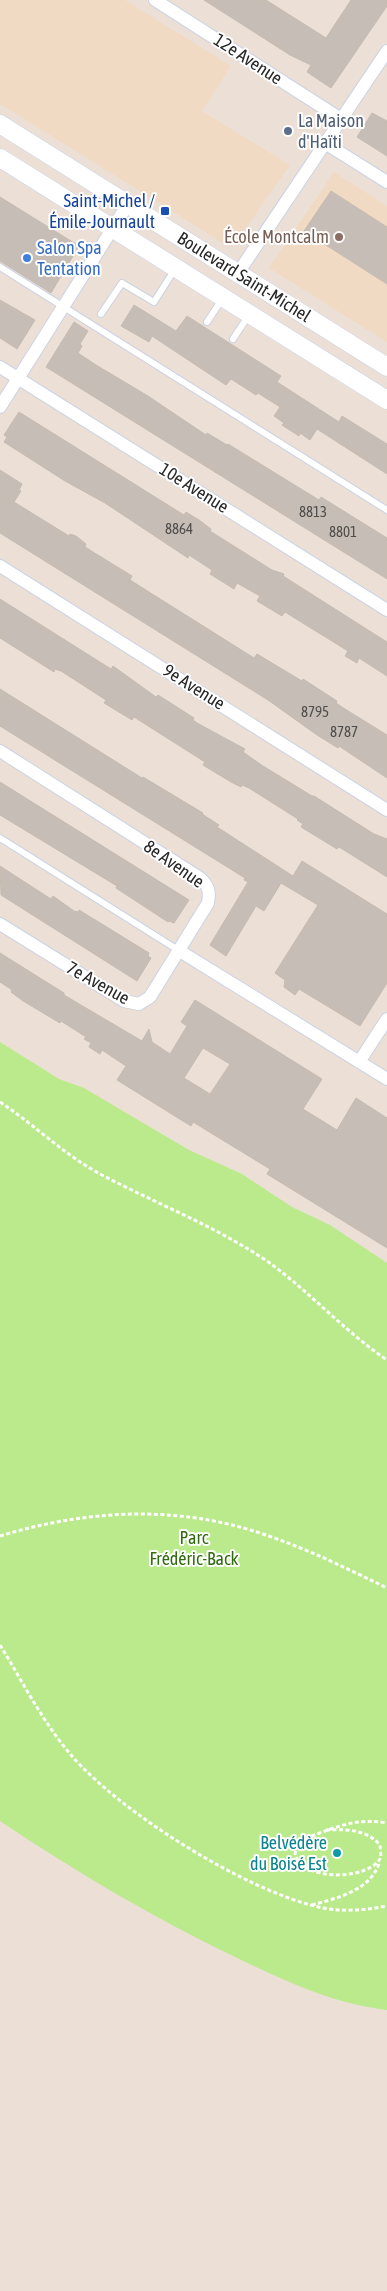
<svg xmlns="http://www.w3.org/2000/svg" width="387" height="2291" font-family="'Asap Condensed',sans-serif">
	<rect width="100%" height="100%" fill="#ecdfd6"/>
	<path fill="#f0dac3" d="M0 0H125L231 66 202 111 290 165 236 242 226 245 0 104Z
		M334 172 387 206V342L269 268Z"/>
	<path fill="#baea8b" d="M0 1042 59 1079 84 1088 189 1150 242 1174 292 1207 330 1225 387 1263V2010C333 2004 285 1981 237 1958 154 1918 76 1872 0 1821Z"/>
	<path fill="#c6beb6" stroke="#c7bbb0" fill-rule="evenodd" d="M204 0H266L326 38 351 0H387V6L331 88 307 72 311 65 290 55Z
		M372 113 387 121V156L357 137Z
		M331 191 387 227V284L304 231Z
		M0 197 79 246 51 293 0 261Z
		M0 300 35 320 17 349 0 338Z
		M134 305 176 331 187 316 281 376 277 382 339 422 342 416 387 444V474L317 429 310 440 300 433 299 436 282 425 284 423 274 416 280 407 258 393 256 395 231 379 226 385 152 336 149 342 121 326Z
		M74 322 88 331 80 344 82 346 78 353 96 365 148 396 206 435 207 433 227 445 228 444 319 500 321 497 387 538V579L46 367Z
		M19 412 184 515 186 512 199 520 211 529 210 531 272 570 284 574 283 576 387 642V676L359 658 357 663 345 656 348 651 285 612 282 616 257 601 260 596 237 583 234 589 210 574 212 570 189 555 188 558 105 503 65 481 4 442 7 437 4 435Z
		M0 470 22 484 19 490 21 491 14 502 69 536 70 534 76 536 86 544 85 547 132 576 130 580 254 658 257 654 302 681 303 679 337 701 336 703 345 709 387 735V778L339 746 338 748 317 735 268 700 0 533Z
		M0 599 111 669 113 666 156 697 158 695 194 718 193 720 197 723 245 749 243 752 263 766 312 796H314L374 834 387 839V877L339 847 337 849 301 827 303 824 297 820 298 819 249 788 242 785 241 787 231 782 203 765 205 762 134 717 132 720 104 703 106 700 61 671 55 669 54 672 0 638Z
		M0 689 142 778 143 777 203 813 202 814 219 825 217 827 293 876 302 861 387 914V983L360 1026 299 989 295 995 284 987 285 980 275 973 318 905 281 883 264 911 256 906 226 956 210 945 248 882 244 880 245 878 0 726Z
		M0 782 189 900 174 923 169 921 168 922 116 888 117 886 0 815Z
		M0 866 51 899 53 896 74 911 78 912 79 910 149 953 148 956 151 958 137 981 1 895Z
		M0 953 64 993V995L142 1041 149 1029 152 1042 170 1054 187 1026 181 1022 195 1000 322 1079 303 1109 337 1130 356 1098 387 1118V1248L267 1174 270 1169 193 1122 191 1126 117 1080 126 1066 102 1050 100 1054 89 1047 91 1043 84 1039 86 1037 61 1021 60 1023 23 1001 11 992 12 990 0 982ZM203 1048 230 1064 210 1094 184 1078Z"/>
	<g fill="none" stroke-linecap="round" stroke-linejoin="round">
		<g stroke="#cbd3e3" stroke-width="8">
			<path id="lane" d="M0 267 387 510
				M101 314 122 283 154 302 175 269
				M207 322 223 298
				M233 339 249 315
				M0 838 178 950"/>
		</g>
		<g stroke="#cbd3e3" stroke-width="14">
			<path id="street" d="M155 0 341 119
				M325 143 387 182
				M238 273 387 51
				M0 367 387 610
				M0 407 128 204
				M0 566 387 810
				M0 751 200 878C209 886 210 892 208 903L150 997 139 1004 124 1001 0 924
				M178 950 387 1079
				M359 1062 387 1019"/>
		</g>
		<g stroke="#cbd3e3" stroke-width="19">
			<path id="secondary" d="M0 124 387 367
				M0 158 387 400"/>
		</g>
		<path stroke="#fff" stroke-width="3" stroke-dasharray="4 2.5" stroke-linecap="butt" d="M0 1102C35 1125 64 1155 102 1175 157 1204 215 1226 267 1261 309 1291 344 1331 387 1360
			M0 1536C75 1513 156 1506 232 1525 285 1538 338 1564 387 1588
			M0 1645C23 1682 43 1723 72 1756 121 1813 249 1893 323 1908 345 1912 365 1910 387 1906
			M326 1830C345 1829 366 1829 380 1845L381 1857C370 1881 300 1882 295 1853 300 1839 312 1836 325 1831 347 1823 364 1819 387 1823
			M312 1905C337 1898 369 1891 379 1864"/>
		<use href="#lane" stroke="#fff" stroke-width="6"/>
		<use href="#street" stroke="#fff" stroke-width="12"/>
		<use href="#secondary" stroke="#fff" stroke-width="18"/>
	</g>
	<circle fill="#5c6f8a" stroke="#fff" stroke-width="2" cx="288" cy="131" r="5"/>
	<rect fill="#1a4fb4" stroke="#fff" stroke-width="2" x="160" y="206" width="10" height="10" rx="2.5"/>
	<circle fill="#8d6e63" stroke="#fff" stroke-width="2" cx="339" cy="237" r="5"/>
	<circle fill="#3f7fe0" stroke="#fff" stroke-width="2" cx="27" cy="258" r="5"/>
	<circle fill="#0f9aa8" stroke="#fff" stroke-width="2" cx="337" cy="1853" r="5"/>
	<g text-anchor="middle" stroke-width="4" stroke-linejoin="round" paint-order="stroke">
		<g font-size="15" fill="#4f4d4b">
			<text x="313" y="517">8813</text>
			<text x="179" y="534">8864</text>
			<text x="343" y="537">8801</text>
			<text x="315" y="717">8795</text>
			<text x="344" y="737">8787</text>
		</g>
		<g font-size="18" fill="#272727" stroke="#fff">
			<text transform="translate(248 59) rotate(33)" y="6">12e Avenue</text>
			<text transform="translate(244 277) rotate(32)" y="6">Boulevard Saint-Michel</text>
			<text transform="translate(194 488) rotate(32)" y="6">10e Avenue</text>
			<text transform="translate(194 687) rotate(32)" y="6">9e Avenue</text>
			<text transform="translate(174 864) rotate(35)" y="6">8e Avenue</text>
			<text transform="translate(98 983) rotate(29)" y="6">7e Avenue</text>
		</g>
		<g font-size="18" fill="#4e5e75" stroke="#fff" text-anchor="start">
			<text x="298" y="127">La Maison<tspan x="298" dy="21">d'Haïti</tspan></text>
		</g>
		<g font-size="18" fill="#164399" stroke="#fff" text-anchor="end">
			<text x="155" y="207">Saint-Michel /<tspan x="155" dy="21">Émile-Journault</tspan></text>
		</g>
		<g font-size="18" fill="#785e54" stroke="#fff" text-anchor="end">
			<text x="329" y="243">École Montcalm</text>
		</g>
		<g font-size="18" fill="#366cbe" stroke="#fff" text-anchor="start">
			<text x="37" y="254">Salon Spa<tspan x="37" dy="21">Tentation</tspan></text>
		</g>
		<g font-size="18" fill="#316a11" stroke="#fff">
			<text x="194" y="1544">Parc<tspan x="194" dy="21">Frédéric-Back</tspan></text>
		</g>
		<g font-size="18" fill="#0d838f" stroke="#fff" text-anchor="end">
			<text x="327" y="1849">Belvédère<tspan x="327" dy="21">du Boisé Est</tspan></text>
		</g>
	</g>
</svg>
